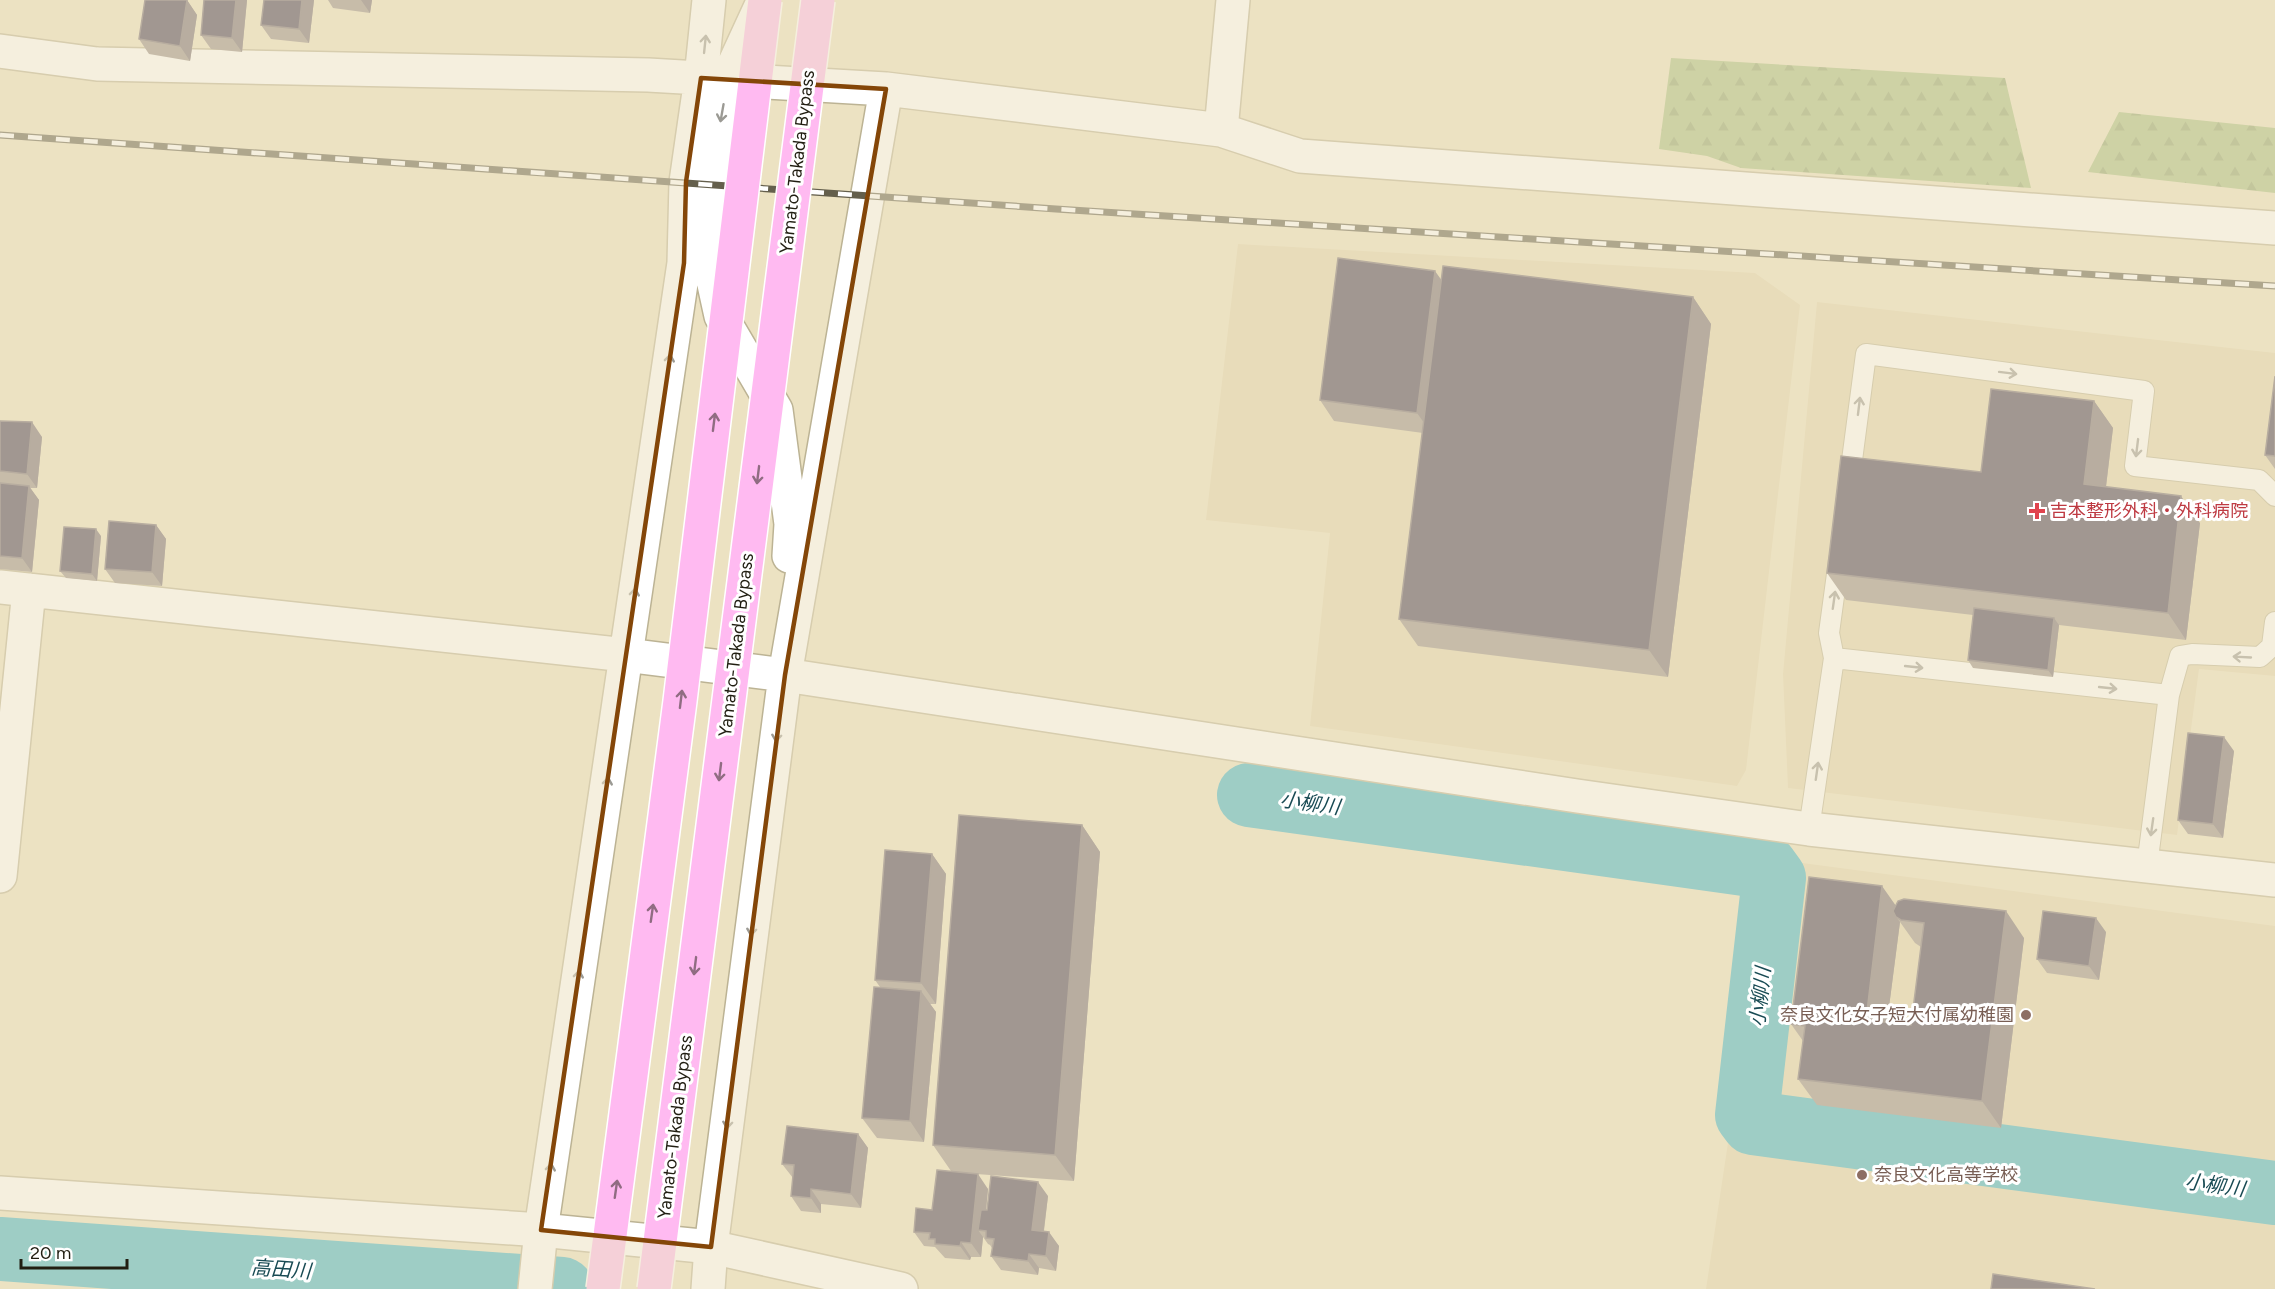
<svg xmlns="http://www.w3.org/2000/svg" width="2275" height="1289" font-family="Figtree,'Noto Sans JP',sans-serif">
	<defs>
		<pattern id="forest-firs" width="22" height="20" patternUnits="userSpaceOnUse" patternTransform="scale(1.5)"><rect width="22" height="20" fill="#a9bf81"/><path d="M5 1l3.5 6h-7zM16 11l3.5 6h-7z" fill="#91a46e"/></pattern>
	</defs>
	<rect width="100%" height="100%" fill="#ece2c2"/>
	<path fill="#e2d6af" d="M1238 244 1755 273 1800 305 1746 770 1737 786 1310 726 1330 533 1206 520Z
		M1817 302 2275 353V676L2199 669 2177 835 1788 788 1783 674Z
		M1795 862 2275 926V1168L1767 1104Z
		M1729 1136 2275 1213V1289H1706Z"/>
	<path fill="url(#forest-firs)" d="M1671 58 2005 78 2031 188 1741 168 1707 156 1659 149Z
		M2119 112 2275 128V193L2088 172Z"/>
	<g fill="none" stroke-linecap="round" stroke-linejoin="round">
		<path stroke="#3eb3c8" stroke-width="64" d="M1249 795 1766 867 1774 878 1747 1115 1753 1123 2275 1193
			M0 1249 562 1289"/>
		<g stroke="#bcb394" stroke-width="22">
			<path id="lane" d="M1849 483 1866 354 2144 391 2135 466 2259 480 2275 496
				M1834 658 1829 633 1839 559
				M2169 695 2180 656 2192 654 2260 657 2272 646 2275 622
				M1809 829 1834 658 2169 695 2147 866"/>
		</g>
		<g stroke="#bcb394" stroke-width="36">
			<path id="street" d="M762 4 727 80 708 207 710 266 721 316 776 410 791 524 789 556
				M0 51 97 64 648 75 886 89 1221 130 1300 156 2275 228
				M1221 130 1233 0
				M0 587 626 655 785 675
				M0 876 29 590
				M535 1289 541 1230 684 263 686 182 701 78 709 0
				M708 1289 711 1247 785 675 886 89"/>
		</g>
		<g stroke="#bcb394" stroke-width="36">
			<path id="secondary" d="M785 675 1577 796 1809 829 2275 880
				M0 1193 541 1230 711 1247 901 1289"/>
		</g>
		<use href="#lane" stroke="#fff" stroke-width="20"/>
		<use href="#street" stroke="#fff" stroke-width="33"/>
		<use href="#secondary" stroke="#fff" stroke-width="33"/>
		<g stroke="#645f4c" stroke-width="7">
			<path id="rail" d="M0 135 1056 209 2275 286"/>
		</g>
		<use href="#rail" stroke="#fff" stroke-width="4.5" stroke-dasharray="14" stroke-linecap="butt"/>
		<g stroke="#fff" stroke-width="36" stroke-linecap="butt">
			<path id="highway-bridge" d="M603 1289 680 701 765 0
				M654 1289 818 0"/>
		</g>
		<use href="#highway-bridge" stroke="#ffbaf1" stroke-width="33"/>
	</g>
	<path fill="#998f8b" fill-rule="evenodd" d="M187 0 197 15 190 61 149 54 139 39Z
		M204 0H247L242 52 211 49 201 35Z
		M314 0 309 43 271 39 261 25Z
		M328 0H372L370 13 333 8Z
		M1442 280 1693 297 1711 324 1668 677 1418 646 1399 619 1423 433 1334 421 1320 400Z
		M2275 376V469L2265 455Z
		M2094 401 2113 428 2106 487 2200 523 2186 640 2059 625 2053 677 1973 668 1968 660 1973 615 1846 600 1827 573 1981 472Z
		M0 421 42 437 37 488H30L39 500 32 572 0 569Z
		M156 525 166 539 162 586 115 583 105 569Z
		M101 536 97 581 66 578 60 571Z
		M2234 751 2223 838 2188 834 2178 820Z
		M1082 825 1100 852 1074 1181 962 1173 988 1189 986 1210 1048 1196 1044 1231 1059 1246 1056 1271 1039 1268 1038 1275 1001 1270 991 1256 992 1248 990 1245 988 1244 983 1237 981 1257H971L970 1260 945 1258 935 1247 924 1246 914 1232 932 1210 951 1171 933 1145Z
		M932 854 946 874 936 1004H930L936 1012 924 1142 877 1138 862 1118 880 987 875 980Z
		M1896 906 2024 938 2001 1128 1817 1105 1798 1079 1803 1041 1791 1024ZM1900 922 1915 943 1921 947 1911 1025 1887 1022Z
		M2106 932 2099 980 2047 973 2037 959Z
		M858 1134 868 1148 861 1208 821 1204V1213L801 1211 791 1196 793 1178 782 1164Z"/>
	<path fill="#786e75" d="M187 0 197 15 190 61 180 46Z
		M236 0H247L242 52 232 38Z
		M302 0H314L309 43 299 29Z
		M361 0H372L370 13Z
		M1435 271 1450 292 1432 434 1417 413Z
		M1693 297 1711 324 1668 677 1649 650Z
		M2094 401 2113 428 2103 511 2084 484Z
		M32 422 42 437 37 488 27 474Z
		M29 486 39 500 32 572 22 558Z
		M2181 496 2200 523 2186 640 2168 613Z
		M156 525 166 539 162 586 152 572Z
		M96 529 101 536 97 581 92 574Z
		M2054 618 2059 625 2053 677 2048 670Z
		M2224 737 2234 751 2223 838 2213 824Z
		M1082 825 1100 852 1074 1181 1055 1155Z
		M932 854 946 874 936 1004 921 983Z
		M1882 886 1901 913 1896 917 1900 922 1884 1046 1866 1020Z
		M2006 911 2024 938 2001 1128 1982 1101Z
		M2096 918 2106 932 2099 980 2089 966Z
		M921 991 936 1012 924 1142 910 1121Z
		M858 1134 868 1148 861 1208 851 1194Z
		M978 1174 988 1189 984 1231 978 1230 983 1237 981 1257 971 1243Z
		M1038 1182 1048 1196 1042 1244 1032 1230Z
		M811 1189 821 1204V1213L811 1198Z
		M1049 1232 1059 1246 1056 1271 1046 1256Z
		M961 1242 971 1257 970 1260 960 1246Z
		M1029 1254 1039 1268 1038 1275 1028 1261Z"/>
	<path fill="#463c54" stroke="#786e75" stroke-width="1.5" d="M145 0H187L180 46 139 39Z
		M204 0H236L232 38 201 35Z
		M264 0H302L299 29 261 25Z
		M1338 258 1435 271 1417 413 1320 400Z
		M1443 266 1693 297 1649 650 1399 619Z
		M2275 376V456L2265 455Z
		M1991 389 2094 401 2084 484 2181 496 2168 613 1827 573 1841 456 1981 472Z
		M0 421 32 422 27 474 0 471Z
		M0 483 29 486 22 558 0 556Z
		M109 521 156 525 152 572 105 569Z
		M64 527 96 529 92 574 60 571Z
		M1974 608 2054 618 2048 670 1968 660Z
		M2188 733 2224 737 2213 824 2178 820Z
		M959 815 1082 825 1055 1155 933 1145Z
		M885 850 932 854 921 983 875 980Z
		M1809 877 1882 886 1866 1020 1911 1025 1924 923 1901 920 1896 917 1893 911 1898 901 1904 899 2006 911 1982 1101 1798 1079 1805 1026 1791 1024Z
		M2043 911 2096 918 2089 966 2037 959Z
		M874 987 921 991 910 1121 862 1118Z
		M787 1126 858 1134 851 1194 811 1189V1198L791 1196 794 1165 782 1164Z
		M937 1170 978 1174 971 1243 961 1242 960 1246 935 1244V1239H929L930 1233 914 1232 916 1208 932 1210Z
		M991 1176 1038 1182 1032 1230 1049 1232 1046 1256 1029 1254 1028 1261 991 1256 994 1239 986 1238V1231L978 1230 981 1210H987Z
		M1993 1274 2095 1289H1991Z"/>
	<defs><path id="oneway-shaft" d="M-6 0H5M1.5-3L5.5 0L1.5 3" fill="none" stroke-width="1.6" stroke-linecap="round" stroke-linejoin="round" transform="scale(1.5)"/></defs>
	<g stroke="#9b9a94">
		<use href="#oneway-shaft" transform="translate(705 44) rotate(-84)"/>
		<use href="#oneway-shaft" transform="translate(722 113) rotate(100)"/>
		<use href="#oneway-shaft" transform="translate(669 363) rotate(-82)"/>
		<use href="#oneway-shaft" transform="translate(2008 373) rotate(7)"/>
		<use href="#oneway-shaft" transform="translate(1859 406) rotate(-83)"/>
		<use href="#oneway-shaft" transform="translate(2137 448) rotate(97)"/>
		<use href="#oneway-shaft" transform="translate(634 597) rotate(-82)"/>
		<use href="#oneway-shaft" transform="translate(1834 600) rotate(-82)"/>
		<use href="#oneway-shaft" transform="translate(2242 657) rotate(-177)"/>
		<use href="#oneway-shaft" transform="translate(1914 667) rotate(6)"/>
		<use href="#oneway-shaft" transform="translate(2108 688) rotate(6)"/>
		<use href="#oneway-shaft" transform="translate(777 733) rotate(97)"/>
		<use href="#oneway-shaft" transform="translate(1817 771) rotate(-82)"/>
		<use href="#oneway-shaft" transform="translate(607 786) rotate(-82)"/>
		<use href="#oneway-shaft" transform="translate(2152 827) rotate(98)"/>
		<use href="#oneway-shaft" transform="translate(752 927) rotate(97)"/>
		<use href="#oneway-shaft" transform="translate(578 979) rotate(-82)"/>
		<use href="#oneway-shaft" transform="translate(728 1120) rotate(97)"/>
		<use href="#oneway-shaft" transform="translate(550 1172) rotate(-82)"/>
	</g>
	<g stroke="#906c82">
		<use href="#oneway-shaft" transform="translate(714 422) rotate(-83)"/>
		<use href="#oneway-shaft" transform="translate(758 475) rotate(97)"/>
		<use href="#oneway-shaft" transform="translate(681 699) rotate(-83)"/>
		<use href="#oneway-shaft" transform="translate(720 772) rotate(97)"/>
		<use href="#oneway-shaft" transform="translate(652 913) rotate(-82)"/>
		<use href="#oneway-shaft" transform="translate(695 966) rotate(97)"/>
		<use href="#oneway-shaft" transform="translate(616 1189) rotate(-82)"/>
	</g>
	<path d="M0 0H2275V1289H0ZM701 78 886 89 785 675 711 1247 541 1230 684 263 686 182Z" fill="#ece2c2" fill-opacity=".55" fill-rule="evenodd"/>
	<path fill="none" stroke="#844608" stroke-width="4.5" stroke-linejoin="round" d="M701 78 886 89 785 675 711 1247 541 1230 684 263 686 182Z"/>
	<path fill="#e0444e" stroke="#fff" stroke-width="2" d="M2034 502h6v6h6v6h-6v6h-6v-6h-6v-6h6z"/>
	<g fill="#8d6e63" stroke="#fff" stroke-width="2">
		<circle cx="2026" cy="1015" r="6"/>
		<circle cx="1862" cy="1175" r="6"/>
	</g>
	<g text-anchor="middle" stroke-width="6" stroke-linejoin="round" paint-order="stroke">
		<g font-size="18" fill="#211e12" stroke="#fff">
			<text transform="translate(797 162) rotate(-83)" y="6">Yamato-Takada Bypass</text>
			<text transform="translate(736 645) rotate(-83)" y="6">Yamato-Takada Bypass</text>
			<text transform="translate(675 1127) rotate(-83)" y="6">Yamato-Takada Bypass</text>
		</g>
		<g font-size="18" fill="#be3a42" stroke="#fff" text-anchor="start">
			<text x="2050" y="517">吉本整形外科・外科病院</text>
		</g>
		<g font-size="18" fill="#785e54" stroke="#fff" text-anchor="end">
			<text x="2014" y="1021">奈良文化女子短大付属幼稚園</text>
			<text x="1874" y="1181" text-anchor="start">奈良文化高等学校</text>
		</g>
		<g font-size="20" font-style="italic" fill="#194b54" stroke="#fff">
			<text transform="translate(1310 803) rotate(8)" y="7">小柳川</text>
			<text transform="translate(1760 997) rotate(-84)" y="7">小柳川</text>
			<text transform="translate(2215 1185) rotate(8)" y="7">小柳川</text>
			<text transform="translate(281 1269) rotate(4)" y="7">高田川</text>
		</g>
	</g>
	<path d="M21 1259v9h106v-9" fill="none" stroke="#211e12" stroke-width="3"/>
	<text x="30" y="1259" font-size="18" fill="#211e12" stroke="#ffffff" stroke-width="4.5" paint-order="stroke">20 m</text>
</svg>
